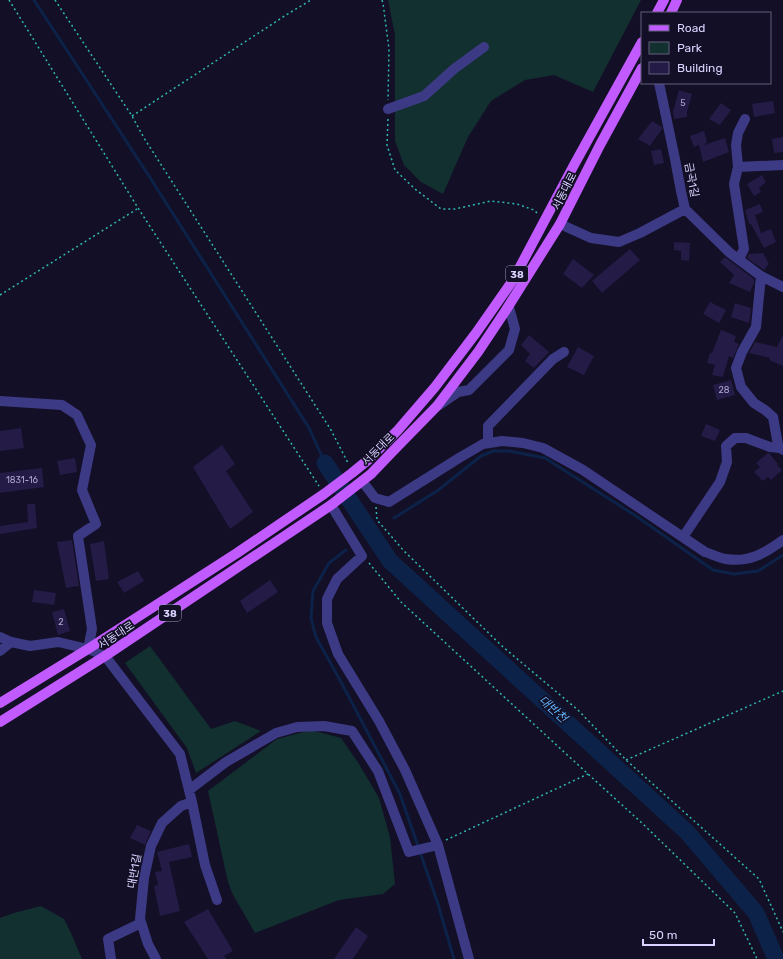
<svg xmlns="http://www.w3.org/2000/svg" width="783" height="959" font-family="Rubik,'Noto Sans KR',sans-serif">
	<rect width="100%" height="100%" fill="#130f26"/>
	<path fill="#12302f" d="M388 0H641L593 92 554 75 525 80 491 101 468 137 443 194 421 182 404 165 395 141V35Z
		M150 646 211 729 235 721 261 731 196 773 187 748 125 663Z
		M311 730 341 738 359 764 379 798 390 837 395 884 383 894 339 900 255 933 232 893 228 882 208 791 277 739Z
		M41 906 64 919 71 933 82 959H0V918L14 913Z"/>
	<g fill="none" stroke-linecap="round" stroke-linejoin="round">
		<path stroke="#0c2248" stroke-width="3" d="M34 0 149 176 309 428 325 463
			M394 518 437 491 481 456 493 451H509L545 458 636 516 713 570 734 574 758 571 783 555
			M346 550 329 563 313 591 311 618 316 637 341 682 400 794 438 904 454 959"/>
		<path stroke="#0c2248" stroke-width="17" d="M325 463 390 561 687 832 756 913 776 959"/>
	</g>
	<path fill="#241b47" d="M679 90 692 94 687 112V117L674 119 673 112Z
		M773 101 775 113 754 117 752 104Z
		M721 103 731 110 720 125 709 119Z
		M652 121 662 127V129L650 146 638 139Z
		M704 131 707 142 704 145 725 138 729 152 703 162 699 145 694 147 690 136Z
		M783 137V152L774 153 772 139Z
		M661 149 664 163 654 165 651 151Z
		M762 175 766 182 759 188 761 192 754 196 747 184Z
		M760 204 763 212 755 215 761 233 771 229 776 242 764 248 751 224H749L745 210Z
		M674 242 690 243 689 261 681 260V251L674 250Z
		M630 249 640 260 602 293 592 281Z
		M763 253 769 264 764 270 747 258 749 254Z
		M725 257 754 279V283L750 292 729 283 734 275 720 262Z
		M573 259 594 275 582 288 563 274Z
		M710 302 726 310 719 323 703 314Z
		M735 303 751 308 750 317 749 323 731 317Z
		M721 330 736 336 734 342 739 344 733 358 729 356 723 377 712 375 715 365 707 363 710 353H712Z
		M529 335 549 352 534 368 525 361 530 354 521 345Z
		M783 335V366L769 360 770 358 749 353 755 342 777 347Z
		M578 347 594 356 584 375 567 367Z
		M731 380 735 395 717 400 713 385Z
		M706 424 720 430 715 441 701 436Z
		M21 428 24 448 0 451V431Z
		M222 445 235 464 226 471 253 512 230 529 193 467Z
		M768 453H769L778 464 777 465 782 470 771 480 768 477 763 481 754 472 760 467 756 463Z
		M75 458 77 472 60 475 57 461Z
		M42 468 44 487 0 493V473Z
		M27 504H35L37 528 0 534V526L28 522Z
		M72 540 79 586 66 588 57 542Z
		M104 541 109 579 96 581 90 544Z
		M138 571 144 581 124 593 117 582Z
		M270 580 278 592 247 613 240 601Z
		M34 590 56 593 54 605 32 602Z
		M64 609 70 631 58 635 52 612Z
		M137 825 151 831 145 845 130 838Z
		M189 844 192 857 169 862 180 911 160 916 154 886 158 885 155 872 162 871 157 852Z
		M208 909 233 951 224 956 227 959H208L184 922Z
		M356 927 368 936 353 959H334Z"/>
	<g fill="none" stroke-linecap="round" stroke-linejoin="round">
		<path stroke="#2fb8b0" stroke-width="1.5" stroke-dasharray="2 3" stroke-linecap="butt" d="M9 0 138 208 319 486
			M55 0 132 116 144 138 331 430 348 463
			M382 0 383 3 389 49 388 100
			M132 116 286 15 311 0
			M388 119 387 145 395 170 415 189 441 209H455L491 201 517 204 534 210 538 214
			M0 295 137 209
			M376 507 377 520 404 551 503 647 578 710 626 760 759 879 783 932
			M369 563 401 602 588 774 643 824 735 913 757 959
			M626 760 783 691
			M446 840 588 774"/>
		<path stroke="#3d3a85" stroke-width="10" d="M659 83 675 159 681 191 685 209 730 253 761 276 783 287
			M388 109 424 96 454 69 484 47
			M738 167 783 165
			M560 224 591 238 619 242 640 233 685 209
			M739 259 744 249 734 184 738 167 736 145 738 133 745 119
			M761 276 756 327 742 352 736 368 741 387 754 403 765 410 773 417 778 445 783 450
			M0 401 62 405 77 415 91 445 82 490 96 524 78 536 92 629 88 649
			M439 405 458 392 469 390 509 350 515 329 509 307
			M488 443V426L553 359 564 352
			M362 481 375 498 389 502 459 458 483 444 502 441 523 443 543 448 583 470 705 552C712 554 719 558 726 559 749 563 765 553 783 540
			M331 505 362 556 337 579 327 599V623L338 654 379 721 405 770 438 845 469 959
			M683 537 720 482 727 462 726 446 735 438H746L770 447 780 448
			M0 637 11 642 30 646 58 642 88 649 105 656 180 754 192 802 205 865 217 900
			M0 651 11 642
			M189 790 226 762 276 733 297 727 324 726 352 731 378 771 409 852 438 845
			M111 959 108 939 141 923
			M156 959 148 944 140 919 144 878 151 846 162 823 181 806 192 802"/>
		<path stroke="#c25bff" stroke-width="10" d="M657 13 664 0
			M671 13 677 0
			M0 703 88 649 237 553 324 494 352 473 368 460 398 430 435 387 476 333 513 280 574 165 642 42
			M0 722 105 656 331 505 371 474 393 451 437 406 478 352 506 310 560 224 600 145 642 68"/>
	</g>
	<g text-anchor="middle" stroke-width="3.5" stroke-linejoin="round" paint-order="stroke">
		<g font-size="9" fill="#aca6d1">
			<text x="683" y="106">5</text>
			<text x="724" y="393">28</text>
			<text x="22" y="483">1831-16</text>
			<text x="61" y="625">2</text>
		</g>
		<g fill="#130f26" stroke="#9e99be" stroke-width="1">
			<rect x="506" y="266" width="22" height="16" rx="3"/>
			<rect x="159" y="605" width="22" height="16" rx="3"/>
		</g>
		<g font-size="10" font-weight="bold" fill="#d9d4ff">
			<text x="517" y="278">38</text>
			<text x="170" y="617">38</text>
		</g>
		<g font-size="11" fill="#d9d4ff" stroke="#130f26">
			<text transform="translate(692 180) rotate(79)" y="4">금곡1길</text>
			<text transform="translate(564 191) rotate(-63)" y="4">서동대로</text>
			<text transform="translate(378 449) rotate(-45)" y="4">서동대로</text>
			<text transform="translate(116 635) rotate(-33)" y="4">서동대로</text>
			<text transform="translate(134 871) rotate(-80)" y="4">대반1길</text>
		</g>
		<g font-size="12" font-style="italic" fill="#62b6ff" stroke="#130f26">
			<text transform="translate(553 709) rotate(42)" y="4">대반천</text>
		</g>
	</g>
	<rect x="641" y="12" width="130" height="72" fill="#130f26" stroke="#625e7d"/>
	<rect x="649" y="25" width="20" height="6" fill="#c25bff" stroke="#625e7d"/>
	<text x="677" y="32" font-size="12" fill="#d9d4ff">Road</text>
	<rect x="649" y="42" width="20" height="12" fill="#12302f" stroke="#625e7d"/>
	<text x="677" y="52" font-size="12" fill="#d9d4ff">Park</text>
	<rect x="649" y="62" width="20" height="12" fill="#241b47" stroke="#625e7d"/>
	<text x="677" y="72" font-size="12" fill="#d9d4ff">Building</text>
	<path d="M643 939v6h71v-6" fill="none" stroke="#d9d4ff" stroke-width="2"/>
	<text x="649" y="939" font-size="12" fill="#d9d4ff" stroke="#130f26" stroke-width="3" paint-order="stroke">50 m</text>
</svg>
